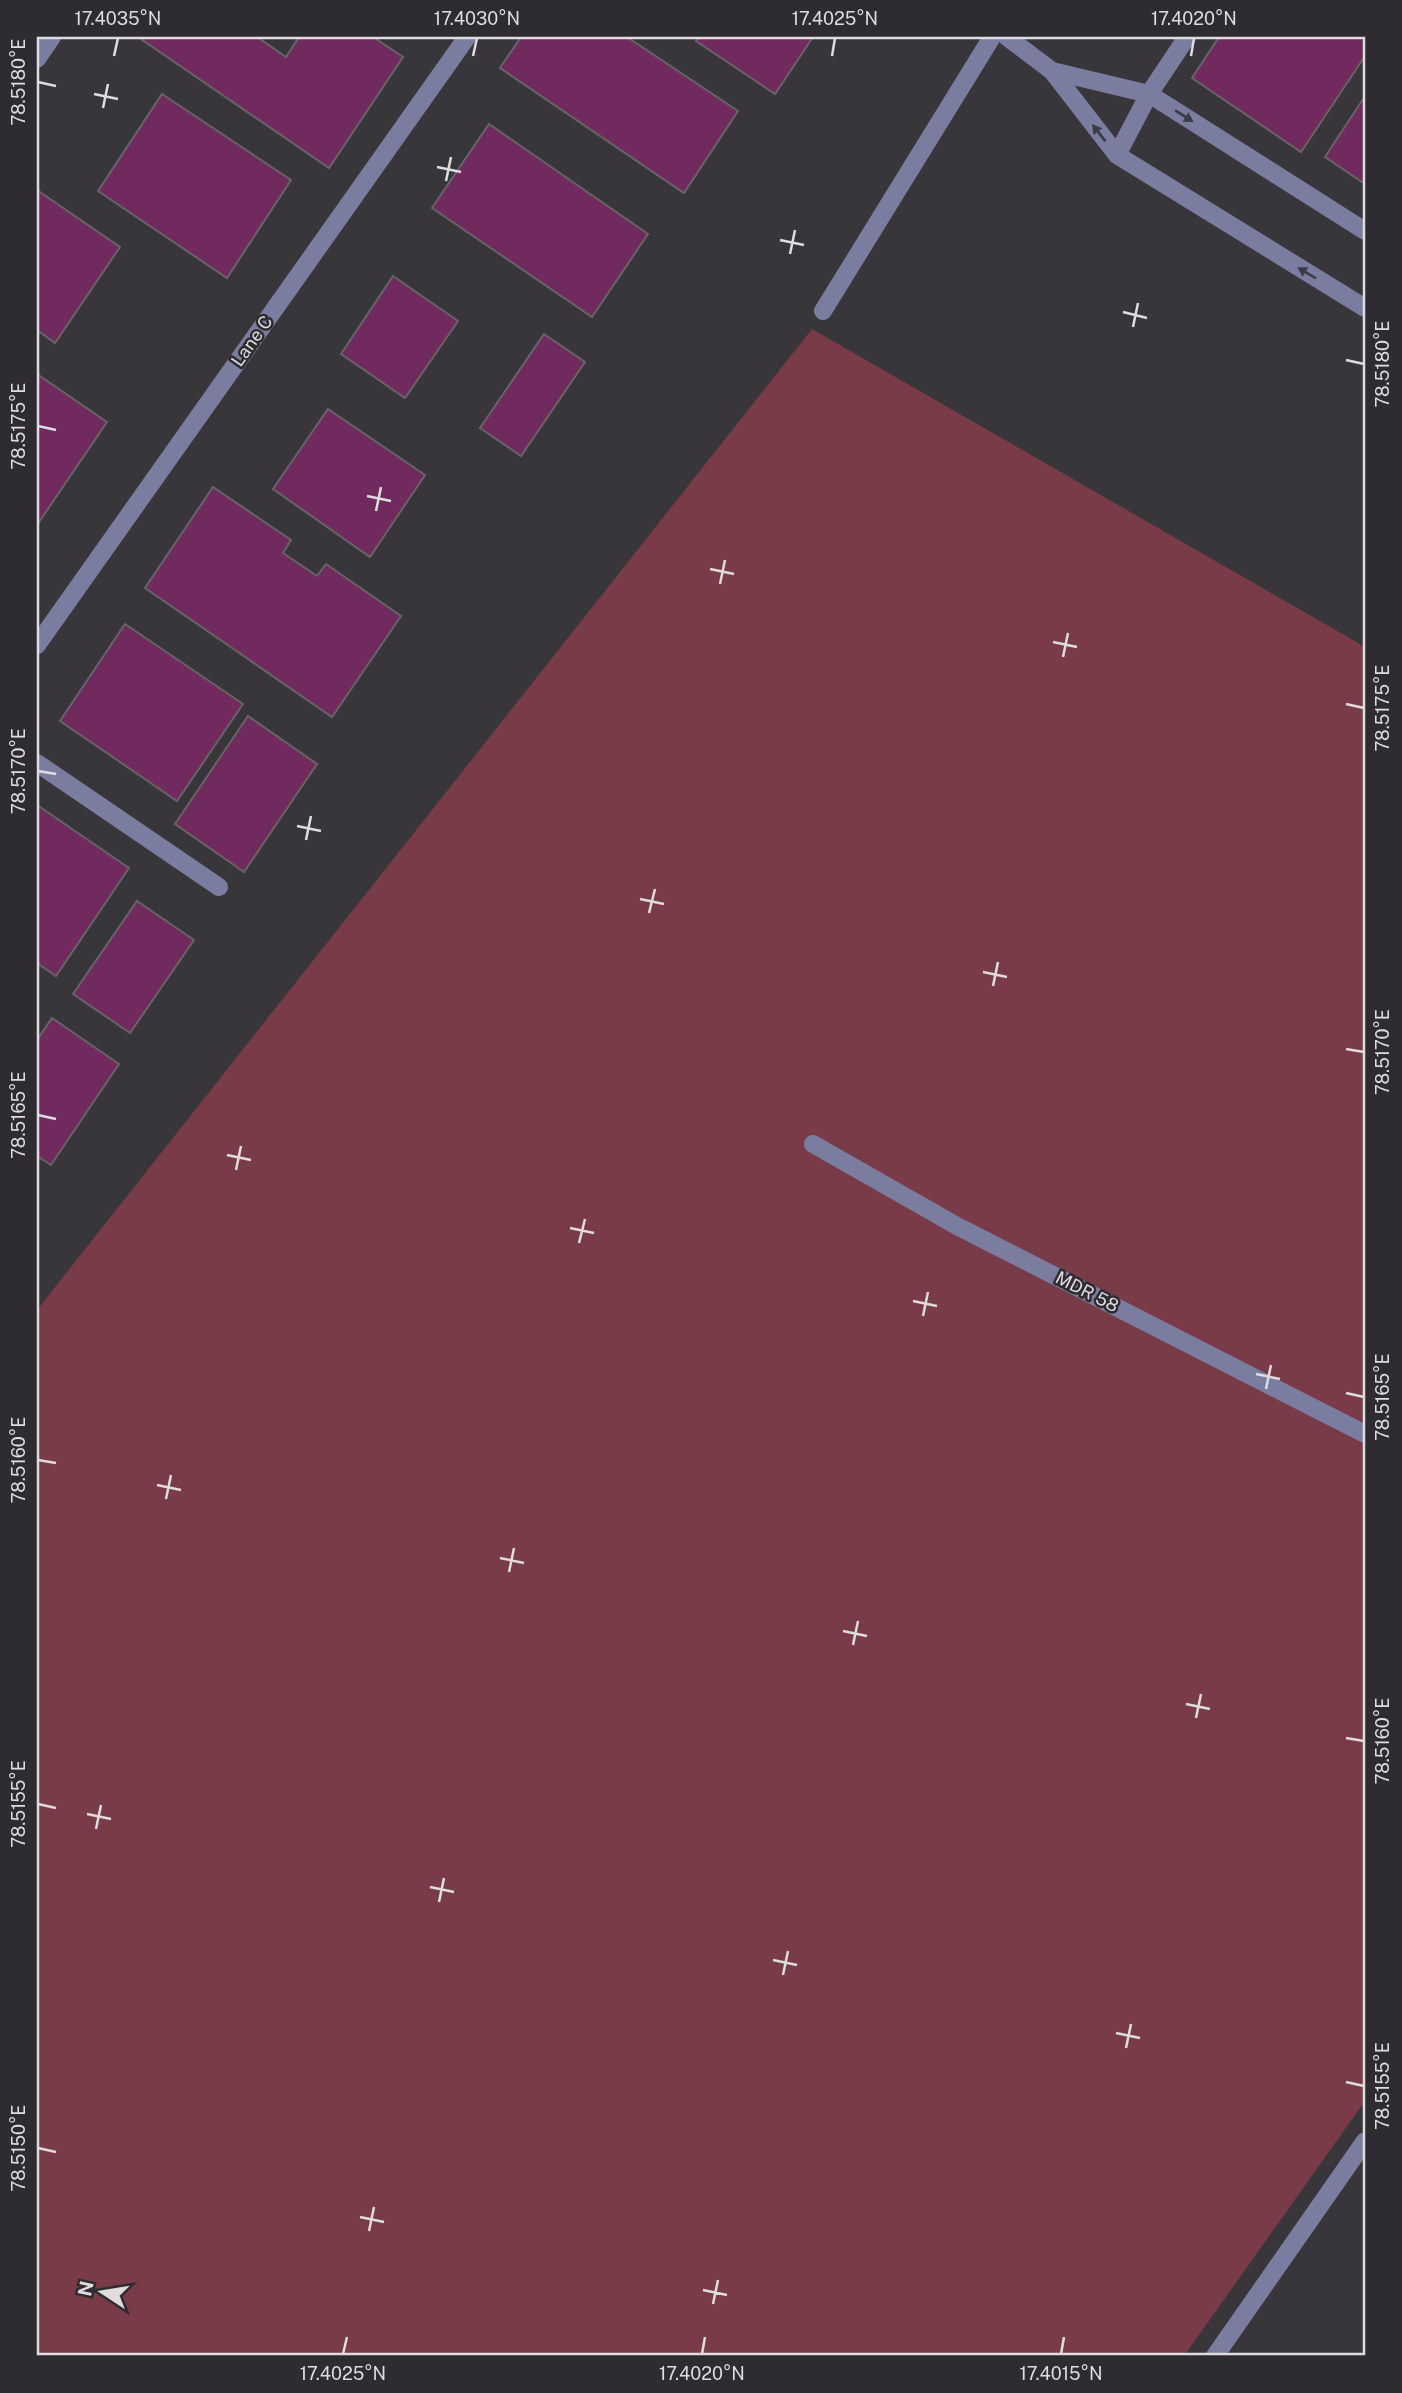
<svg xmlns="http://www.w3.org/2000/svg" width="1402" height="2393" font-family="'Public Sans',sans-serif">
	<rect width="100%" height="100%" fill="#38363a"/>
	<path fill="#7a3b48" d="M812 329 1365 647V2101L1184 2356H37V1310Z"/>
	<path fill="#702a5d" stroke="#686367" stroke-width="2" d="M138 37H257L286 57 299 37H373L403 57 329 168Z
		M521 37H627L738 111 684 193 500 68Z
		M699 37H813L775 94 696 41Z
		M1219 37H1365V56L1301 152 1192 78Z
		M162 94 291 180 227 278 98 191Z
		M1365 96V184L1325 157Z
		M489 124 648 234 592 317 432 208Z
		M37 190 120 247 55 343 37 330Z
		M393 276 458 321 405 398 341 354Z
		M544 334 585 362 521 456 480 428Z
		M37 374 107 422 37 525Z
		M328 409 425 475 370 557 273 489Z
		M213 487 291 540 283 553 317 576 326 564 401 616 332 717 145 588Z
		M125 624 243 704 177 801 60 721Z
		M248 716 317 764 244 872 175 824Z
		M37 805 129 868 56 976 37 963Z
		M137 901 194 940 130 1033 73 994Z
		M52 1018 119 1064 51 1165 37 1156V1040Z"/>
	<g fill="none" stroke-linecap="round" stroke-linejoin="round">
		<path stroke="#7b7da0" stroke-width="18" d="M1007 37 1052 71 1117 155 1365 308
			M37 59 52 37
			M1052 71 1149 94 1365 231
			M1117 155 1149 94 1187 37
			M823 311 992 37
			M37 645 467 37
			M37 763 219 887
			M813 1144 957 1226 1365 1434
			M1215 2356 1365 2141"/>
	</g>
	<defs><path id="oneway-solid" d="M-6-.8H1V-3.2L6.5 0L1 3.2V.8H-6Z" transform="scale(1.75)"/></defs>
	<g fill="#3d3c46">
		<use href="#oneway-solid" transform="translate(1184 116) rotate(32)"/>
		<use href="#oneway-solid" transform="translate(1099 133) rotate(-128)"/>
		<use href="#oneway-solid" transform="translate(1307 273) rotate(-149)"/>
	</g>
	<path fill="none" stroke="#dedcdf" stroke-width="2.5" d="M114 56 118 38M473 56 477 38M832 56 835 38M1191 56 1194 38M38 82 56 86M94 94 118 99M103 108 108 84M437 167 461 172M446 181 451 157M780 240 804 245M790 254 795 230M1123 312 1147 318M1133 327 1138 303M1346 360 1364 364M38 426 56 430M367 496 391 501M376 511 381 487M710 569 734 574M720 584 725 560M1053 642 1077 647M1063 657 1068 633M1346 704 1364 708M38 771 56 774M297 826 321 831M306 840 311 816M640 899 664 904M649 913 655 889M983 972 1007 977M993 986 998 962M1346 1049 1364 1052M38 1115 56 1119M227 1155 251 1160M236 1170 241 1146M570 1228 594 1233M579 1243 585 1219M913 1301 937 1306M923 1316 928 1292M1256 1374 1280 1379M1266 1389 1271 1365M1346 1393 1364 1397M38 1460 56 1463M157 1485 181 1490M166 1499 171 1475M500 1558 524 1563M509 1572 514 1548M843 1631 867 1636M853 1645 858 1621M1186 1704 1210 1709M1196 1718 1201 1694M1346 1738 1364 1741M38 1804 56 1808M87 1814 111 1819M96 1829 101 1805M430 1887 454 1892M439 1902 444 1878M773 1960 797 1965M783 1975 788 1951M1116 2033 1140 2038M1126 2048 1131 2024M1346 2082 1364 2086M38 2148 56 2152M360 2217 384 2222M369 2231 374 2207M703 2290 727 2295M713 2304 718 2280M343 2354 347 2337M702 2354 705 2337M1061 2354 1064 2337"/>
	<g text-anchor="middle" stroke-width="5" stroke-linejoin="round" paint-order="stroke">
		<g font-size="18" fill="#dedcdf" stroke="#2e2c30">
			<text transform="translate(252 341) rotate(-55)" y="6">Lane C</text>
			<text transform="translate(1087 1292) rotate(27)" y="6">MDR 58</text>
		</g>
	</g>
	<rect width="1402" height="2393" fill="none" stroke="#2e2c30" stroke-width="77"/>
	<g transform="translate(102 2292) rotate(282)" stroke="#2e2c30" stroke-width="5" paint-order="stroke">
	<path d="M0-5L12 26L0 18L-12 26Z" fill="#dedcdf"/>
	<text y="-10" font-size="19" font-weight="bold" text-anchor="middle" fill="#dedcdf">N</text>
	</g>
	<rect x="38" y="38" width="1326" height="2316" fill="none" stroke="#dedcdf" stroke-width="2.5"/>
	<g font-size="18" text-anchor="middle" fill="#dedcdf">
		<text x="118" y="25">17.4035°N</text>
		<text x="477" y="25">17.4030°N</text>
		<text x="835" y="25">17.4025°N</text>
		<text x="1194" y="25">17.4020°N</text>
		<text transform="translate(19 82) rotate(-90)" y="6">78.5180°E</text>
		<text transform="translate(1383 364) rotate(-90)" y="6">78.5180°E</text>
		<text transform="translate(19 426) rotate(-90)" y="6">78.5175°E</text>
		<text transform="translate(1383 708) rotate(-90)" y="6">78.5175°E</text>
		<text transform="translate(19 771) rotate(-90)" y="6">78.5170°E</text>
		<text transform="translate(1383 1052) rotate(-90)" y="6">78.5170°E</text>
		<text transform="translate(19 1115) rotate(-90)" y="6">78.5165°E</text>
		<text transform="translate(1383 1397) rotate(-90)" y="6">78.5165°E</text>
		<text transform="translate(19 1460) rotate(-90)" y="6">78.5160°E</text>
		<text transform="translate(1383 1741) rotate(-90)" y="6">78.5160°E</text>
		<text transform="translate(19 1804) rotate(-90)" y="6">78.5155°E</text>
		<text transform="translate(1383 2086) rotate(-90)" y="6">78.5155°E</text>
		<text transform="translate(19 2148) rotate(-90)" y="6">78.5150°E</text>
		<text x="343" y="2380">17.4025°N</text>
		<text x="702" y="2380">17.4020°N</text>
		<text x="1061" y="2380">17.4015°N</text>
	</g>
</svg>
